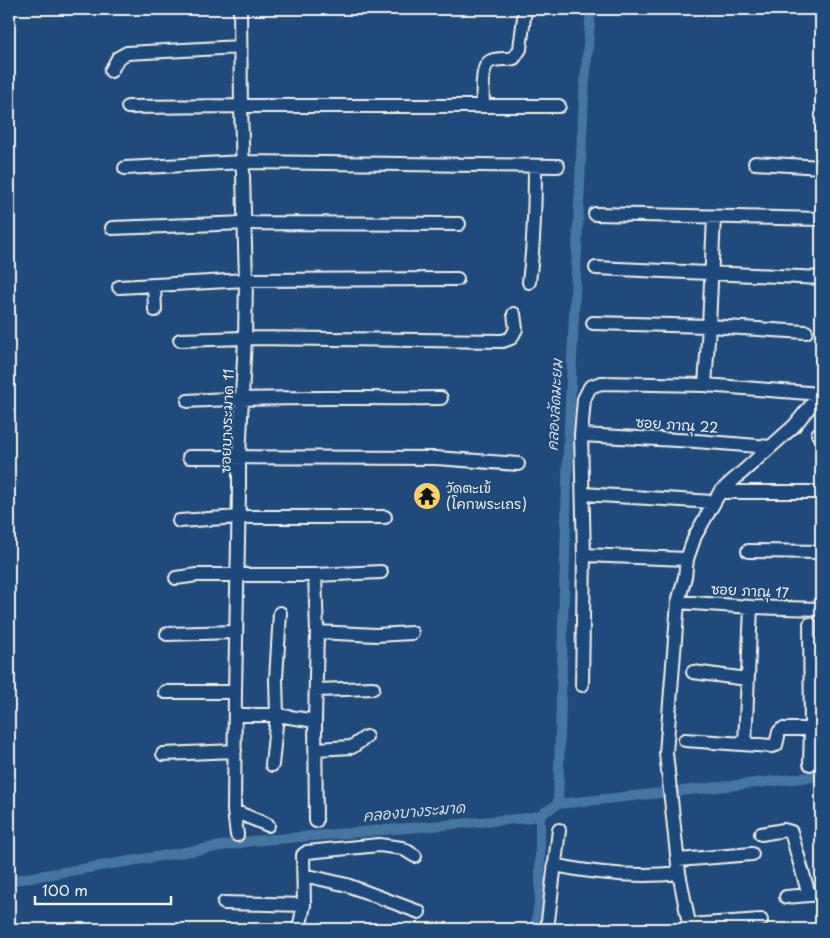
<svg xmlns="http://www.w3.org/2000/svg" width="830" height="938" font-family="'Playpen Sans','Playpen Sans Thai',sans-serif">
	<rect width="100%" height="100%" fill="#1f4a7a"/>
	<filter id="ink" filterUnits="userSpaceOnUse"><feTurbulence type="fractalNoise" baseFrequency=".02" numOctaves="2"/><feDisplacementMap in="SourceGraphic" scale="10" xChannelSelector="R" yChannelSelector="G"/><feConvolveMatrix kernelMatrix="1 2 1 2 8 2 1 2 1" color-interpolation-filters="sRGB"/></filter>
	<g filter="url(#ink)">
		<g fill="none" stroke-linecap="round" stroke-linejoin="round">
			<path stroke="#4476a1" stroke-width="10" d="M558 804 568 448 584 94 591 9
				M9 881 252 841 528 818 540 815 558 804 821 776
				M535 929 540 897V815"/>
			<g stroke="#f4f1e8" stroke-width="16">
				<path id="minor" d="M111 71 118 58 127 53 240 47
					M483 106C483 96 480 65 491 61 498 58 507 60 514 58L520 49 525 9
					M128 107 241 106H559
					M755 163 821 167
					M125 168 243 162 558 166
					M595 214 821 219
					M112 228 245 223 459 224
					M596 268 821 278
					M529 282C534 243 535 205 535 166
					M154 285 155 310
					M119 287 246 280 457 279
					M593 323 709 326 806 332
					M180 340 245 338 503 341 511 338 516 329 514 314
					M705 385 709 326 714 217
					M188 401C272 396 357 399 441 398
					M818 434H821
					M581 435 696 441 770 447
					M189 457 436 458 518 464
					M720 492H821
					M583 494 713 502
					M179 521 239 517H385
					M748 551 821 552
					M584 555 687 559
					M315 575 381 572
					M176 578 197 575H315L317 632 315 721 316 821
					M678 602 751 607 821 609
					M317 632 376 635 412 633
					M167 634 236 632
					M693 672 747 679
					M582 685 584 555 581 435 584 399 590 387 601 383 705 385 821 394
					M316 690 373 688
					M165 692H235
					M235 715H277L315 721
					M685 740 772 746 776 745 779 732 782 729H811
					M745 744 751 607
					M316 749 352 747 366 737
					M163 754 235 751
					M810 764 811 729 810 624
					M272 765 277 715 276 679 280 613
					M234 811 268 825
					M761 834 784 830 791 832 809 895
					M237 835 234 811 235 692 239 492V457L245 338 246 280 241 106 240 9
					M678 860 752 854
					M554 865C597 874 636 878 679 873
					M304 875 347 885 419 912
					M786 897 821 894
					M224 903 304 905
					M689 925 761 920
					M299 929 304 905 303 855 307 852 379 845 402 848 415 856
					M547 929 559 830
					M690 929 679 873 666 753 678 602 685 577 687 559 695 536 720 492 794 426 821 393"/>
			</g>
			<use href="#minor" stroke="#1f4a7a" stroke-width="12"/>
		</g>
	</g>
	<defs>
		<g id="temple-disc" transform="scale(1.4375)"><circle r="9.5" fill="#ffd166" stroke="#1f4a7a"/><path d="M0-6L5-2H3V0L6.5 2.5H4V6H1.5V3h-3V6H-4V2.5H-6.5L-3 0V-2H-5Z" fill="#111"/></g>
	</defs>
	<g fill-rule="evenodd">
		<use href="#temple-disc" x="427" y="496"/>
	</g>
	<g text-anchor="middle" stroke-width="4" stroke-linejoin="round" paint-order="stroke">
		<g font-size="14" fill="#f4f1e8" stroke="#1f4a7a">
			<text transform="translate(227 421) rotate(-88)" y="5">ซอยบางระมาด 11</text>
			<text transform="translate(677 425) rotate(4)" y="5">ซอย ภาณุ 22</text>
			<text transform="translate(750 591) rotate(3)" y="5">ซอย ภาณุ 17</text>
		</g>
		<g font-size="14" fill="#f4f1e8" stroke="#1f4a7a" text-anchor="start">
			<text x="446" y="493">วัดตะเข้<tspan x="446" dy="16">(โคกพระเถร)</tspan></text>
		</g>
		<g font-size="15" font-style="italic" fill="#dadfdd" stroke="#1f4a7a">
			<text transform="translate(555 405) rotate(-87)" y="5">คลองลัดมะยม</text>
			<text transform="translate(414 812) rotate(-5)" y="5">คลองบางระมาด</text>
		</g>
	</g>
	<rect width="830" height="938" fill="none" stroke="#1f4a7a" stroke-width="30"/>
	<rect x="15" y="15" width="800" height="908" fill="none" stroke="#f4f1e8" stroke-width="2" filter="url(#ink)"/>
	<path d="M35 896v8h136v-8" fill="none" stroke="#f4f1e8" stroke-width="2.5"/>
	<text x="42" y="896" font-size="15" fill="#f4f1e8" stroke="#1f4a7a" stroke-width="4" paint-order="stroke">100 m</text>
</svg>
